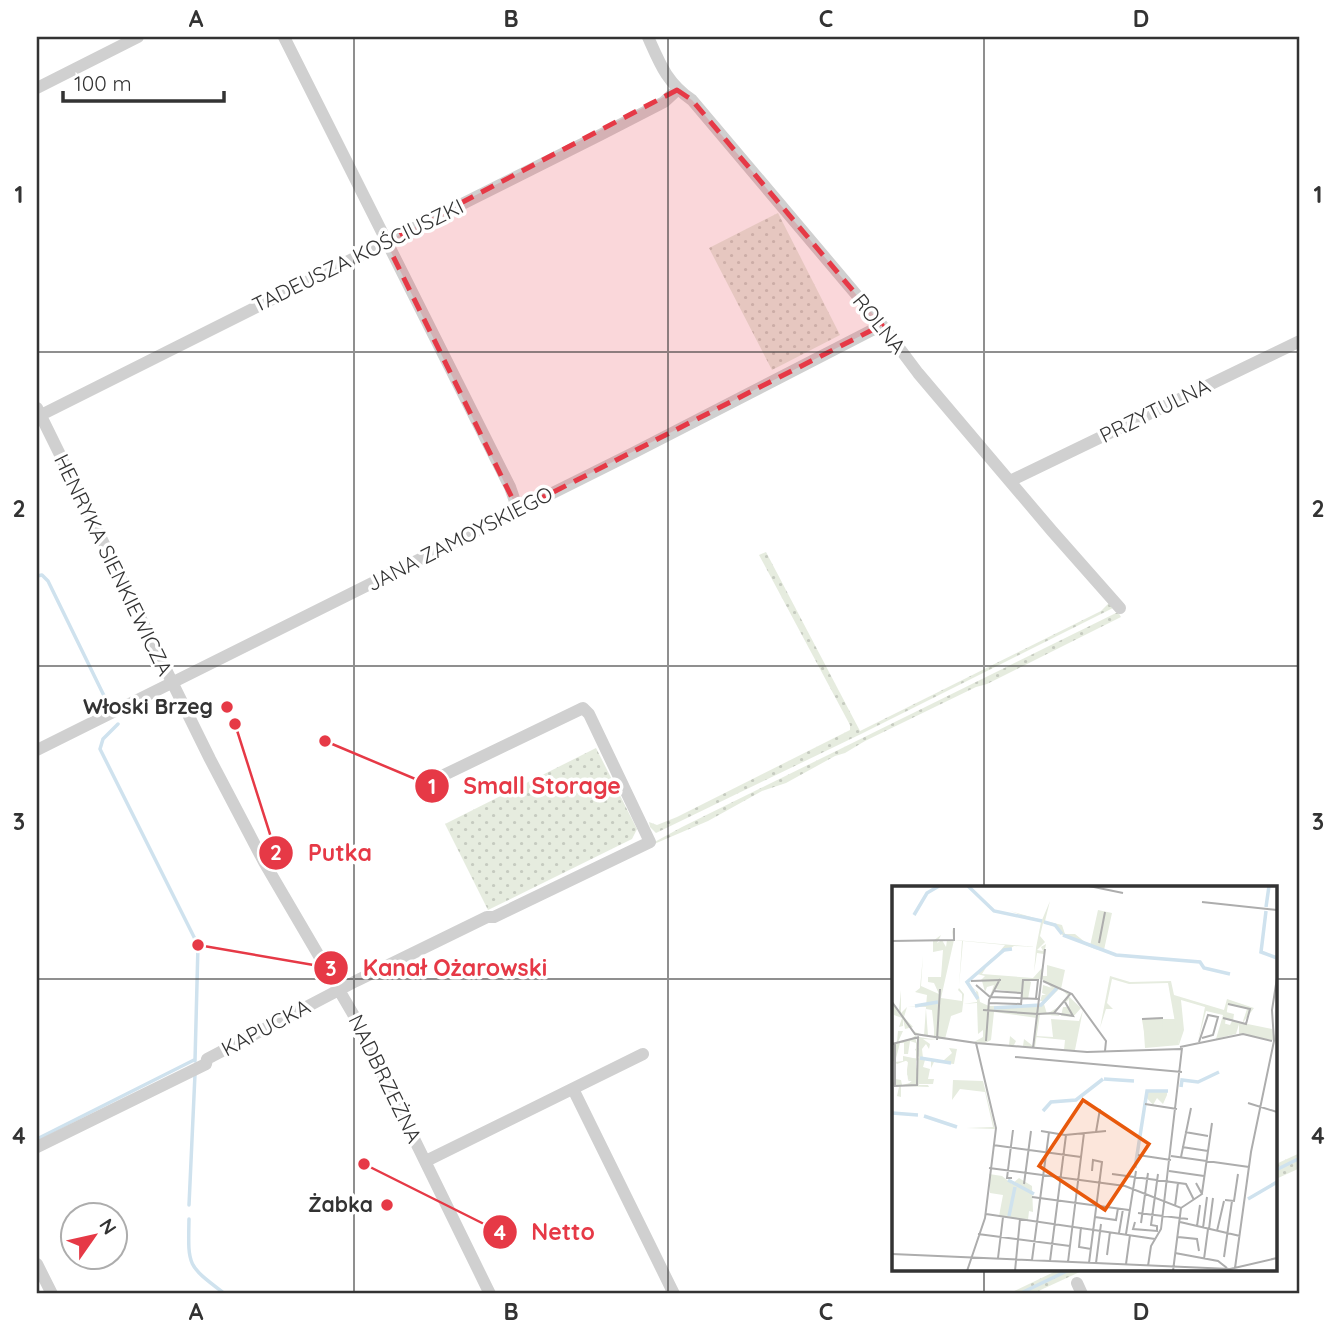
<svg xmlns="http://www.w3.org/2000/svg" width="1337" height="1331" font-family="Quicksand,sans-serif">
	<defs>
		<pattern id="grass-dots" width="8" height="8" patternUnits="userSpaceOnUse" patternTransform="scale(1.75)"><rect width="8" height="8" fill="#e6ecdf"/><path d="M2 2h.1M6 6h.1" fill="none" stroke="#c6cbc0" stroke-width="1.8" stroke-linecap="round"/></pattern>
	</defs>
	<rect width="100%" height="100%" fill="#fff"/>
	<path fill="url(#grass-dots)" d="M778 213 840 335 772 370 709 248Z
		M766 552 860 731 1101 611 1109 603 1113 608 861 734 656 833 650 827 649 822 657 825 677 817 850 730V725L759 555Z
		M1118 612 1121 617 987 684 976 687 865 741 845 753 835 756 786 783 762 791 708 821 640 850 682 827Z
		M596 748 637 829 632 839 488 910 445 824Z
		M1300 1153V1168L1276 1179V1164Z
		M1058 1270H1084L1032 1294H1008Z"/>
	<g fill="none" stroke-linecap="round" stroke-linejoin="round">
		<path stroke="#cfe2ee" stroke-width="3.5" d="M37 576 42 575 48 581 109 706
			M118 724 103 739 100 749 198 945 195 1061
			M37 1139 194 1060
			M1276 1170 1300 1158
			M189 1205 195 1074
			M189 1219C188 1267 187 1265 225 1294
			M1019 1294 1069 1270"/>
		<path stroke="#d0d0d0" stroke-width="12" d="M284 37 510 487 518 510
			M648 37C660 64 667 83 692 100L882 325 918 373 1052 531 1120 608
			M37 88 138 37
			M37 408 210 759 264 862 353 1014 490 1294
			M37 417 600 135 664 102 677 90
			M1010 481 1300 341
			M37 750 635 452 882 325
			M573 1089 674 1294
			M37 1147 206 1064 207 1059 356 981 487 917H494L650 842 589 714 583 708 419 787
			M426 1161 643 1054
			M37 1264 52 1294
			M1077 1283 1082 1294"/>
	</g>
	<path fill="#e63946" fill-opacity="0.2" stroke="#e63946" stroke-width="5" stroke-dasharray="14 9" stroke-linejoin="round" d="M677 90 692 100 882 325 518 510 386 242Z"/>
	<path fill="none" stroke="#333" stroke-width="2" stroke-opacity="0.55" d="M354 37V1294M668 37V1294M984 37V888M37 352H1300M37 666H1300M37 979H894M1276 979H1300M984 1270V1294"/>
	<g fill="#e63946" stroke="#fff" stroke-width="2.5">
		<circle cx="227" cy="707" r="7"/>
		<circle cx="387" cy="1205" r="7"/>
	</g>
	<g text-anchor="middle" stroke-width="7" stroke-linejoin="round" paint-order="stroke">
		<g font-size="21" fill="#333" stroke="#fff">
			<text transform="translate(358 256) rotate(-26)" y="7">TADEUSZA KOŚCIUSZKI</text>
			<text transform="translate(879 324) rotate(51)" y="7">ROLNA</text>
			<text transform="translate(1155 411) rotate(-26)" y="7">PRZYTULNA</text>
			<text transform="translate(460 539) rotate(-27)" y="7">JANA ZAMOYSKIEGO</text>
			<text transform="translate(113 565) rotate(64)" y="7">HENRYKA SIENKIEWICZA</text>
			<text transform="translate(266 1028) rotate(-28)" y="7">KAPUCKA</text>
			<text transform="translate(385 1079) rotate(64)" y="7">NADBRZEŻNA</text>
		</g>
		<g font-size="21" font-weight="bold" fill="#333" stroke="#fff" text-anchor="end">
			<text x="213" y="714">Włoski Brzeg</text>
			<text x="373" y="1212">Żabka</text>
		</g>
	</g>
	<g transform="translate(892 886)">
		<rect width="385" height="385" fill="#fff"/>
		<path d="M60 42 63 54 144 61 122 60 102 72 113 59 71 55 67 100 70 55 62 54 49 112 70 115V108L66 104 67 102 72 108 71 118 85 116 84 105 74 97 100 72 90 88 141 92 150 82 151 90H155V79L173 84 169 103 189 122 181 131 148 128 143 161 159 163 117 159 118 150 124 155 122 159 131 160 132 153 141 160 145 132 102 126 99 154 93 157 82 156 91 151V144L86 148 85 117 71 118 70 126 59 130 53 153 37 152H42V143L40 124 34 123 36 150H32L24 149V178L27 199H36L37 201 9 200V211L5 210 7 201 0 200 3 193 9 194 10 199 26 195H16L23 187 19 183 15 190 16 174 5 178 0 174V157L5 156 6 145H11L6 156 20 152 24 149 21 145 32 150 34 121H15L12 131 21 141 13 143 11 132V140L7 141 10 132 2 129 0 115 7 124 9 104V127L15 121 34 120 35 109 23 106 28 102 31 69 29 100 47 108 42 97 36 96V91H49L51 64 41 66V55L49 49 45 57 50 54 54 61 55 54H61ZM85 88 93 90 89 94H109L90 95 93 106 95 101 102 99 98 110 102 103 129 107V113H136L139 96 134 93H150L160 102 151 99 150 107 154 109H150L148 115H152L147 119 97 120 88 116 86 106 76 98ZM167 103 177 108 173 115 166 111 156 120 166 111 174 116 177 113V121H171L169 130 161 127 171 118 155 128 152 118ZM26 153V173L11 170V175L3 176 8 157H12V168H16L18 155 24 157ZM334 126 342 128 341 135 380 143 385 155 347 148V138L344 148 331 151V137L338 139 340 135 332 132ZM284 133 287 159 253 162 251 133ZM254 204H275V209L271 218 265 212 261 219 254 211 243 286ZM97 288 110 290 120 298 127 292 140 300 141 326 137 325 136 334 107 330 111 309 98 307Z" fill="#e6ecdf" fill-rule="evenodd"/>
		<path d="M158 15 153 35 170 39 173 48H183L198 60 206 24 220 27 212 64 221 68 203 63 170 49 164 41 151 37 148 50 153 56 145 64 151 65 149 61 154 58 152 68 145 67 142 86 144 62 149 36 118 25 150 34ZM218 90 238 96 279 95 282 109 332 124 335 113 362 122 350 138 355 123 336 118 331 151 324 153 331 129 314 125 306 155 313 121 289 114 292 144 287 159 276 97 237 98 220 93 215 117 221 123H214L208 142ZM191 124 183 164H172L173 154 143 151 146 131 144 150 161 151 159 133 187 135ZM27 151 45 154 31 153 38 158 37 163 34 158 30 163 31 172 51 175 60 167 57 162 65 163 62 178 42 176 39 182V175L33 174 31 181 38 183 36 193H42L41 198H16L25 191 16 194 15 184 16 179 26 183V173L20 179 13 174 27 172 23 163 27 162ZM61 194 91 195 103 243 74 242 101 241 93 206 68 203 60 214Z" fill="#e6ecdf"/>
		<path d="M270 132 271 145H264L265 152 273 155 266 160 265 153 254 154 257 146 252 145 250 134Z" fill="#e6ecdf"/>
		<path fill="none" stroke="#cfe2ee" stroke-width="3.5" d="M76 0 102 25 150 35M374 21 377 0M374 25 369 66 385 72M22 29 35 7 47 0M152 36 163 39 170 48M171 49 224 69 308 76 312 82 338 88M86 113 75 96 112 64 120 63M23 120 46 116M102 122 149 119 165 102M28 172 59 177M212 193 242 195M289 201 290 194 306 196 327 186M151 225 159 216 184 214 211 193M0 227 26 229M32 230 65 241M243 282 255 205H276M116 294 142 308M356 313 385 296M117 330 123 301"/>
		<path fill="none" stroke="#adadad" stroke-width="2" d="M197 0 231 7M310 16 385 24M0 55 62 54V42M207 57 213 26M79 95 109 94M151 95 180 108 214 155 213 165M84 99 98 111 148 113M101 105 129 107M0 116 23 148 84 157 104 242 93 332 75 385M97 117 129 118M129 119 131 94H146L144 112M91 124 146 128M162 127 181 130 173 116M146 128 162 127 179 107M331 132 354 138 358 123 336 118M250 133 271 132M45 154 48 103M94 155 97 114 108 93M307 156 316 129 326 131 321 149 310 152M3 157V200L25 199 26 151M84 157 195 166 289 163M0 158 27 151M288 161 351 148 380 155M141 162 153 63M123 171 290 186M356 217 385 226M253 218 285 223M149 245 173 249 214 245M204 246 208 223M293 246 316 250M101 259 189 271M290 261 316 265M246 269 279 274M279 270 357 281M289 271 299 222M97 282 233 300 289 322 310 308 304 297M277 285 312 290M220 288 294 298 302 314M120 292H115L121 244M132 298 139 245M310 307 320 237M140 311 237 324M333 314 342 315 346 288M283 320 286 297M246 327 296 333M94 328 263 353M203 331 224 334 226 322M243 336 241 343 265 345V340L259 339 266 288M288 336 348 350M249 337 256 287M305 340 308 319M189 341 187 361 199 363M311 342 315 311M317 343 321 312M325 345 332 315M227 347 231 323M86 348 178 360M234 348 244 285M286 351 305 353 307 365M283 367 326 375 335 382M0 368 338 383 385 372M215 369 218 346M332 371 340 315M106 372 111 331M312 373 316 343M140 374 157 246M158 375 174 249M176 376 192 247M197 377 210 276 201 274 200 285M204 377 209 338M234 378 238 349M256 380 259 360 269 343 290 162M343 382 359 266 382 155 380 124 385 92M123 385 128 333M281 385 289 322"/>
		<path fill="#e8590c" fill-opacity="0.15" stroke="#e8590c" stroke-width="3.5" d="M191 214 257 258 213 324 147 280Z"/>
		<rect width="385" height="385" fill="none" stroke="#333" stroke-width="3.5"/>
	</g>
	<path fill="none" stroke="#e63946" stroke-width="2.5" d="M325 741L432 786M235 724L276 853M198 945L331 968M364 1164L500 1232"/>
	<g fill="#e63946" stroke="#fff" stroke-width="2.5">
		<circle cx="325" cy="741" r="7"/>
		<circle cx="235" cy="724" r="7"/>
		<circle cx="198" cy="945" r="7"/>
		<circle cx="364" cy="1164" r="7"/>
		<circle cx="432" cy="786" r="18"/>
		<circle cx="276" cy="853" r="18"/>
		<circle cx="331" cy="968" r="18"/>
		<circle cx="500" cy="1232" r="18"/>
	</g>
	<g font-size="21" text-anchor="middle" font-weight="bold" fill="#fff">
		<text x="432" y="794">1</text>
		<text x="276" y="860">2</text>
		<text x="331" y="976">3</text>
		<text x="500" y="1240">4</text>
	</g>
	<g font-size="23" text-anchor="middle" font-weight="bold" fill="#e63946" stroke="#fff" stroke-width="7" stroke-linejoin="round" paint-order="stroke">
		<text x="542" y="794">Small Storage</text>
		<text x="340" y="861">Putka</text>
		<text x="455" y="976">Kanał Ożarowski</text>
		<text x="563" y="1240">Netto</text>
	</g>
	<rect width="1337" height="1331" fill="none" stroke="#ffffff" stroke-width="77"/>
	<g transform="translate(94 1236) rotate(56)"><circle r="33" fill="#ffffff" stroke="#adadad" stroke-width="2"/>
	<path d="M0-5L12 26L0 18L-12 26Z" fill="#e63946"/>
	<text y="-10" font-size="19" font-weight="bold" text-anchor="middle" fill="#333333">N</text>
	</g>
	<path d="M63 91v10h161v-10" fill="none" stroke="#333333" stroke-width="3.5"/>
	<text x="74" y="91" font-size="21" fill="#333333" stroke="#ffffff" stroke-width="5" paint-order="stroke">100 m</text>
	<rect x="38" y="38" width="1260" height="1254" fill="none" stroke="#333" stroke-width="2.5"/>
	<g font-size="23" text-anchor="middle" font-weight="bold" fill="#333">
		<text x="196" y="27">A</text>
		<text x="511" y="27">B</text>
		<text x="826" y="27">C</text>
		<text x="1141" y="27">D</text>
		<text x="19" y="203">1</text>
		<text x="1318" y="203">1</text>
		<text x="19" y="517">2</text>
		<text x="1318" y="517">2</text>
		<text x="19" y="830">3</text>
		<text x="1318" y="830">3</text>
		<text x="19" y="1144">4</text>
		<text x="1318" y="1144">4</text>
		<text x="196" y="1320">A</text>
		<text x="511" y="1320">B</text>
		<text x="826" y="1320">C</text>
		<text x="1141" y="1320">D</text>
	</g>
</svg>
